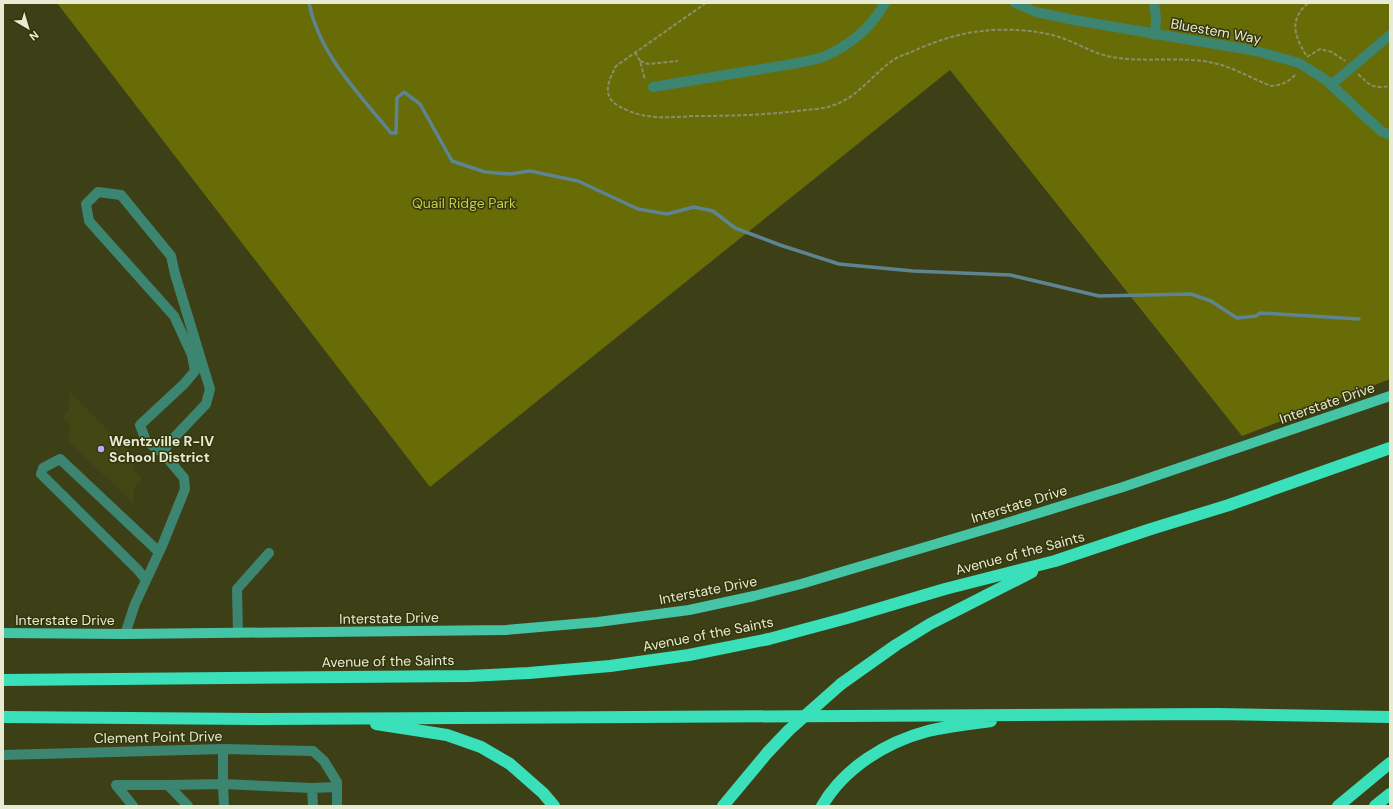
<svg xmlns="http://www.w3.org/2000/svg" width="1393" height="809" font-family="'DM Sans',sans-serif">
	<rect width="100%" height="100%" fill="#3d4017"/>
	<path fill="#434714" d="M70 392 133 456V470L142 479 134 488V504L69 441 70 425 63 417 69 410Z"/>
	<path fill="#676c06" d="M57 3H1390V379L1242 436 950 70 430 487Z"/>
	<g fill="none" stroke-linecap="round" stroke-linejoin="round">
		<path stroke="#5d8490" stroke-width="3.5" d="M309 3C319 54 359 94 391 133H396L397 98 404 92 420 104 452 161 485 172 510 174 530 171 578 181 638 209 667 214 694 207 713 211 735 228 780 245 839 264 913 271 1010 275 1099 296 1191 294 1211 301 1237 318 1256 316 1260 313 1359 319"/>
		<path stroke="#8b8e6d" stroke-width="2" stroke-dasharray="4 2" stroke-linecap="butt" d="M706 3 616 66C604 89 603 101 629 111 651 120 672 117 695 116 732 116 768 115 805 110 814 109 825 109 834 105 858 97 872 75 892 61 897 57 903 55 909 53 931 43 958 33 982 31 1005 28 1037 30 1059 37 1075 42 1091 52 1107 56 1138 63 1171 57 1203 61 1228 64 1248 77 1271 86 1282 85 1289 82 1296 74
			M635 52 640 61 645 80
			M1306 55C1294 35 1289 20 1308 3
			M1307 57 1320 49 1332 52 1345 61
			M640 61 648 64 678 61
			M1358 74C1370 85 1372 89 1390 86"/>
		<path stroke="#3b8571" stroke-width="10" d="M1015 3 1036 12 1074 20 1256 51 1299 63 1326 80 1357 109 1381 131 1390 135
			M1154 3 1156 17 1155 35
			M1331 85 1390 35
			M653 87 798 63C806 61 815 60 823 57 849 46 871 28 885 3
			M146 580 138 570 41 474 43 468 60 459 159 552
			M238 633 237 589 269 553
			M125 634 135 604 162 546 185 489 184 478 163 453 146 441 140 425 184 384 195 371 192 355 174 316 89 221 86 204 98 192 121 195 171 256 175 274 210 389 206 404 168 444 163 453
			M3 755 223 749 313 751 324 761 337 782V806
			M116 785H168L188 806
			M116 785 133 806
			M168 785 223 784V749
			M312 788 313 806
			M224 806 223 784 312 788 337 787"/>
		<path stroke="#44c5a5" stroke-width="10" d="M3 633 125 634 506 630 598 622 689 610 754 596 801 584 1003 524 1123 487 1390 396"/>
		<path stroke="#39e0b9" stroke-width="12" d="M3 680 469 676 529 673 610 666 689 655 769 639 847 618 945 589 1055 561 1151 529 1229 505 1390 448
			M841 684 896 645 930 624 1032 572
			M3 717 259 719 1218 714 1390 717
			M376 724 447 735 481 747 510 764 543 793 554 806
			M723 806 768 752
			M822 806C844 768 886 742 928 731 948 726 970 724 991 721
			M1338 806 1390 763
			M1375 806 1390 794"/>
		<path stroke="#39e0b9" stroke-width="12" d="M768 752 789 730 841 684"/>
	</g>
	<circle fill="#baaaf7" stroke="#33360b" stroke-width="1.5" cx="101" cy="449" r="4"/>
	<g text-anchor="middle" stroke-width="3" stroke-linejoin="round" paint-order="stroke">
		<g font-size="14" fill="#e8ebd4" stroke="#33360b">
			<text transform="translate(1216 31) rotate(10)" y="5">Bluestem Way</text>
			<text transform="translate(1327 403) rotate(-19)" y="5">Interstate Drive</text>
			<text transform="translate(1019 504) rotate(-17)" y="5">Interstate Drive</text>
			<text transform="translate(1020 553) rotate(-15)" y="5">Avenue of the Saints</text>
			<text transform="translate(708 590) rotate(-11)" y="5">Interstate Drive</text>
			<text transform="translate(389 618) rotate(-1)" y="5">Interstate Drive</text>
			<text x="65" y="625">Interstate Drive</text>
			<text transform="translate(708 634) rotate(-11)" y="5">Avenue of the Saints</text>
			<text transform="translate(388 661) rotate(-1)" y="5">Avenue of the Saints</text>
			<text transform="translate(158 737) rotate(-1)" y="5">Clement Point Drive</text>
		</g>
		<g font-size="14" fill="#c4cc4c" stroke="#33360b">
			<text x="464" y="208">Quail Ridge Park</text>
		</g>
		<g font-size="14" font-weight="bold" fill="#e8ebd4" stroke="#33360b" text-anchor="start">
			<text x="109" y="446">Wentzville R-IV<tspan x="109" dy="16">School District</tspan></text>
		</g>
	</g>
	<rect width="1393" height="809" fill="none" stroke="#e8ebd4" stroke-width="8"/>
	<g transform="translate(28 28) rotate(142)" stroke="#33360b" stroke-width="3" paint-order="stroke">
	<path d="M0-3L7 15L0 10L-7 15Z" fill="#e8ebd4"/>
	<text y="-6" font-size="11" font-weight="bold" text-anchor="middle" fill="#e8ebd4">N</text>
	</g>
</svg>
